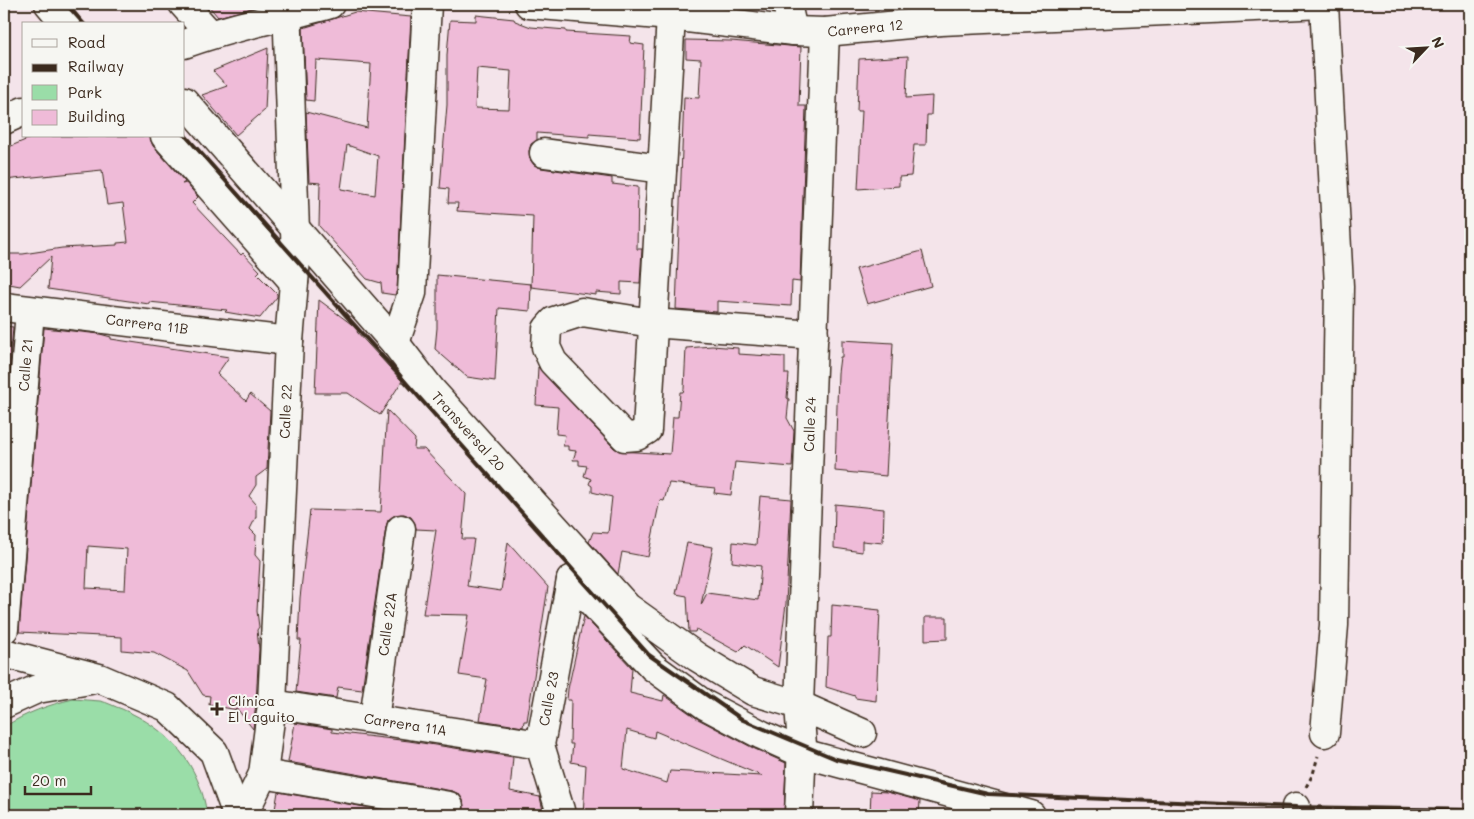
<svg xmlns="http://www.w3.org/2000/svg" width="1474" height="819" font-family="Mali,sans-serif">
	<rect width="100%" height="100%" fill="#f4e4ea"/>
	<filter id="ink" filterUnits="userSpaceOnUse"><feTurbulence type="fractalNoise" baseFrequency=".02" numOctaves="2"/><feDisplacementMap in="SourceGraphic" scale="10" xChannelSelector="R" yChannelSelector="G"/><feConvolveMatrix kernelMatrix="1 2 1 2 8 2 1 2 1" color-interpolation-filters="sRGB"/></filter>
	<g filter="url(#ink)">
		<path fill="#9adda8" stroke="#6a8463" d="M73 699C82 700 91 700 100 701 107 702 115 707 122 709 169 729 200 764 207 815H4V727C26 713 48 705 73 699Z"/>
		<path fill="#efbbd8" stroke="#3b2a1e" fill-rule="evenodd" d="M207 4H268L218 17Z
			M355 12 411 17 397 290 395 295 382 293 381 283 367 279 319 226 320 183 309 182 306 112 367 128 371 64 316 60 314 101 306 100 303 28ZM347 145 378 156 375 195 341 189Z
			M476 15 514 19 515 21 531 27 566 30V32L631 36 630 43 644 45 640 138 589 134V137L537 133V140L531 144 529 151 530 159 534 165 541 168 612 178V184L638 187 637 249H642L640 283 621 282V294L596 292V295L531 287 533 216 457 211 458 203H448L449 189 440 188 447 105V55L450 20 476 21ZM477 68 511 71 509 109 475 108Z
			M686 40 731 41 801 47 799 106H806L800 282 792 281 791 306 717 301V312L676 309 684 97 699 98 701 59 686 58Z
			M268 48 265 110 236 135 202 95 227 86 213 71Z
			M908 56 906 98 932 96 931 115H927L926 145H914L911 176 899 177V186L858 189 862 111H857L859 59Z
			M35 136H149L153 146 185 182 182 184 186 183 198 197 192 203 241 255 243 253 260 271 257 274 277 294V297L260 318 225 312 227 310 149 302V304L48 289 51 257 20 286 4 283V254H23L62 248 117 245V243L128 242 123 203 107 205 102 170 4 180V149Z
			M922 251 931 286 867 304 856 269Z
			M437 275 531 284 530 311 499 308 495 381 467 377 435 349 437 328Z
			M319 300 358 329 357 332 402 381 380 415 348 393H315Z
			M4 326 13 327 4 440Z
			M44 328 100 334 111 337V339L229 357 217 374 246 401 250 394 270 411 267 469 256 477V485L249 496 256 504V517L250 529 256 535 255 555 260 561 257 611 259 627 257 630 259 649 258 666 256 703 253 729 238 710 209 705 210 696 203 695 188 671 154 653 122 650V637L19 632ZM88 546 127 549 125 590 86 588Z
			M842 340 893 343 886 476 835 471 838 373 840 357H842Z
			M712 346 738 348V354L785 357V374H789L787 398 789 399 787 418 794 431 792 467 735 462 731 495 714 493 715 488 669 483 664 501 660 500 648 557 622 552 618 574 589 542 593 532 608 533 612 497 592 492V486L589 484 591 479 584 476 587 466 579 465V460H573L576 451 568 450V446H563L565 435 556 434 558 407 536 405 538 367 614 448 619 451 670 454 673 417H678L680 392H683L684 389 686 348Z
			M387 410 415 439 414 449H424L466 494 462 539H474L467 586 501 591 508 542 548 587 527 721H524L523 727 480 720 487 679 459 675 469 615 423 614 436 530 416 529 415 523 411 517 404 514 395 515 388 520 386 527 362 690 338 687 336 698 296 692 301 640H298L300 598 310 510 381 512Z
			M760 496 791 499 786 604 778 667 745 645 738 652 696 629 695 632H689L687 596 676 594 687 543 713 547 701 605 707 593 758 600 761 566 732 562 733 542 756 545Z
			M835 504 884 509 883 543 862 541V552L834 548Z
			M832 605 880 610 876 701 855 698V696L826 687 828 637H831Z
			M584 616 632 668 630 693 663 701 664 695 698 719 755 749 786 763 784 815H583L586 765 571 762 573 744H570L571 700H567L568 689ZM627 730 654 738 655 731 762 776 670 771 667 783 623 769Z
			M925 617H947V639L925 640Z
			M295 723 332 729V732L409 741 513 757 510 791 540 797 544 815H461L464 808 463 800 459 794 452 791 288 762Z
			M871 791 887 792 920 801 919 815H870Z
			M278 792 411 815H274Z"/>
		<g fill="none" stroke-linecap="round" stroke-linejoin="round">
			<g stroke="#3b2a1e" stroke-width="31">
				<g id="minor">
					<path d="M49 4 66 24"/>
					<path d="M183 4 210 34"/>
					<path id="s1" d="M529 4 671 16 793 31 825 32 941 21 1323 4"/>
					<path d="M787 4 793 31"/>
					<path d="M1324 4 1339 286 1334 625 1325 733"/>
					<path d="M671 16 647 430 637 436 625 437 553 362 546 347 547 329 554 321 582 312 652 323 814 335"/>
					<path d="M184 44C231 26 282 18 330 4"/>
					<path id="s2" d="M184 101 395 343 432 391 627 607 697 657 753 691 799 705 862 733"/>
					<path d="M4 120 24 111"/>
					<path d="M165 136 294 282"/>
					<path d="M544 153 662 169"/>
					<path id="s3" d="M4 307 289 341"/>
					<path d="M395 343 412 293 427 4"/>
					<path d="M571 580 653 667 705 705 762 735 802 753 1031 815"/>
					<path id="s4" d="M4 629 30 311"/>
					<path id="s5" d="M272 704 540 745"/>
					<path id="s6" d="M374 719 401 529"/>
					<path d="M263 774 449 806"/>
					<path d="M1296 807V815"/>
					<path id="s7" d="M243 815 263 774 272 704 289 341 296 259 287 4"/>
					<path id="s8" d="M560 815V810L540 745 571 580"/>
					<path id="s9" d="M799 815 802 745 799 705 825 32"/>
				</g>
			</g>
			<g stroke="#3b2a1e" stroke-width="31">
				<path id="major" d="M4 653 99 678 167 707 214 752 237 815
					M4 704 37 689 90 680"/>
			</g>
			<path stroke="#3b2a1e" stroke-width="3" stroke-dasharray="4 4" stroke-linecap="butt" d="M1306 787 1313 774 1318 756"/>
			<use href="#minor" stroke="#f6f6f2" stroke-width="28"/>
			<use href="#major" stroke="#f6f6f2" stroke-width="28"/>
			<path stroke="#3b2a1e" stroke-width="4" d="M66 4 84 24
				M184 134 649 655 743 720 836 759 988 794 1296 807 1470 810"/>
		</g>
	</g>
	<path fill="#3b2a1e" stroke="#f6f6f2" stroke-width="2" d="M214.5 701.5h5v5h5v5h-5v5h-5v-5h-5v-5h5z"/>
	<g text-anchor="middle" stroke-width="4" stroke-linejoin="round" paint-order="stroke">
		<g font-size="14" fill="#3b2a1e" stroke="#f6f6f2">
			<text dy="5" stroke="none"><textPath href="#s1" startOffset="338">Carrera 12</textPath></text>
			<text dy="5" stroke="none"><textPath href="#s3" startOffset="144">Carrera 11B</textPath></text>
			<text dy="5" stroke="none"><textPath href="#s4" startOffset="265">Calle 21</textPath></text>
			<text dy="5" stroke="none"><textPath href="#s7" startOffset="409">Calle 22</textPath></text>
			<text dy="5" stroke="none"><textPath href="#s9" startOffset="391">Calle 24</textPath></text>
			<text dy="5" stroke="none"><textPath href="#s2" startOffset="436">Transversal 20</textPath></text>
			<text dy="5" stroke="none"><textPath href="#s6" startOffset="96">Calle 22A</textPath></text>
			<text dy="5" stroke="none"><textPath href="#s8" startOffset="120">Calle 23</textPath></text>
			<text dy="5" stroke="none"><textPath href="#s5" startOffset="135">Carrera 11A</textPath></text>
		</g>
		<g font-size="14" fill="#3b2a1e" stroke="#f6f6f2" text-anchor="start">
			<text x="228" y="706">Clínica<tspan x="228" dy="16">El Laguito</tspan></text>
		</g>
	</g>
	<rect width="1474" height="819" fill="none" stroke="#f6f6f2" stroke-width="20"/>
	<rect x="10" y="10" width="1454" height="799" fill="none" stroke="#3b2a1e" stroke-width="2" filter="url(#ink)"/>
	<rect x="22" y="22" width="162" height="115" fill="#f6f6f2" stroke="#aba49d"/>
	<rect x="32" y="39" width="25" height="8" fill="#f6f6f2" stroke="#aba49d"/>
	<text x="68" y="48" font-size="15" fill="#3b2a1e">Road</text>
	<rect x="32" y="64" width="25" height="8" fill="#3b2a1e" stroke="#aba49d"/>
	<text x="68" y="72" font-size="15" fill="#3b2a1e">Railway</text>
	<rect x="32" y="85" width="25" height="15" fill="#9adda8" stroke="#aba49d"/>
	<text x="68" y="98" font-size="15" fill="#3b2a1e">Park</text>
	<rect x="32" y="110" width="25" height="15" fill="#efbbd8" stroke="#aba49d"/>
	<text x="68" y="122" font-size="15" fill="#3b2a1e">Building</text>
	<g transform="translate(1426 48) rotate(65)" stroke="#f6f6f2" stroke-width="4" paint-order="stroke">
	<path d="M0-4L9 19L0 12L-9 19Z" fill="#3b2a1e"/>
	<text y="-8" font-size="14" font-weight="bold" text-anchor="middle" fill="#3b2a1e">N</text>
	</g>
	<path d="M25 786v8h66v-8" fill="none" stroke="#3b2a1e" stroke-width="2.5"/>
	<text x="32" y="786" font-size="15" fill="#3b2a1e" stroke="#f6f6f2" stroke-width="4" paint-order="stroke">20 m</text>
</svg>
